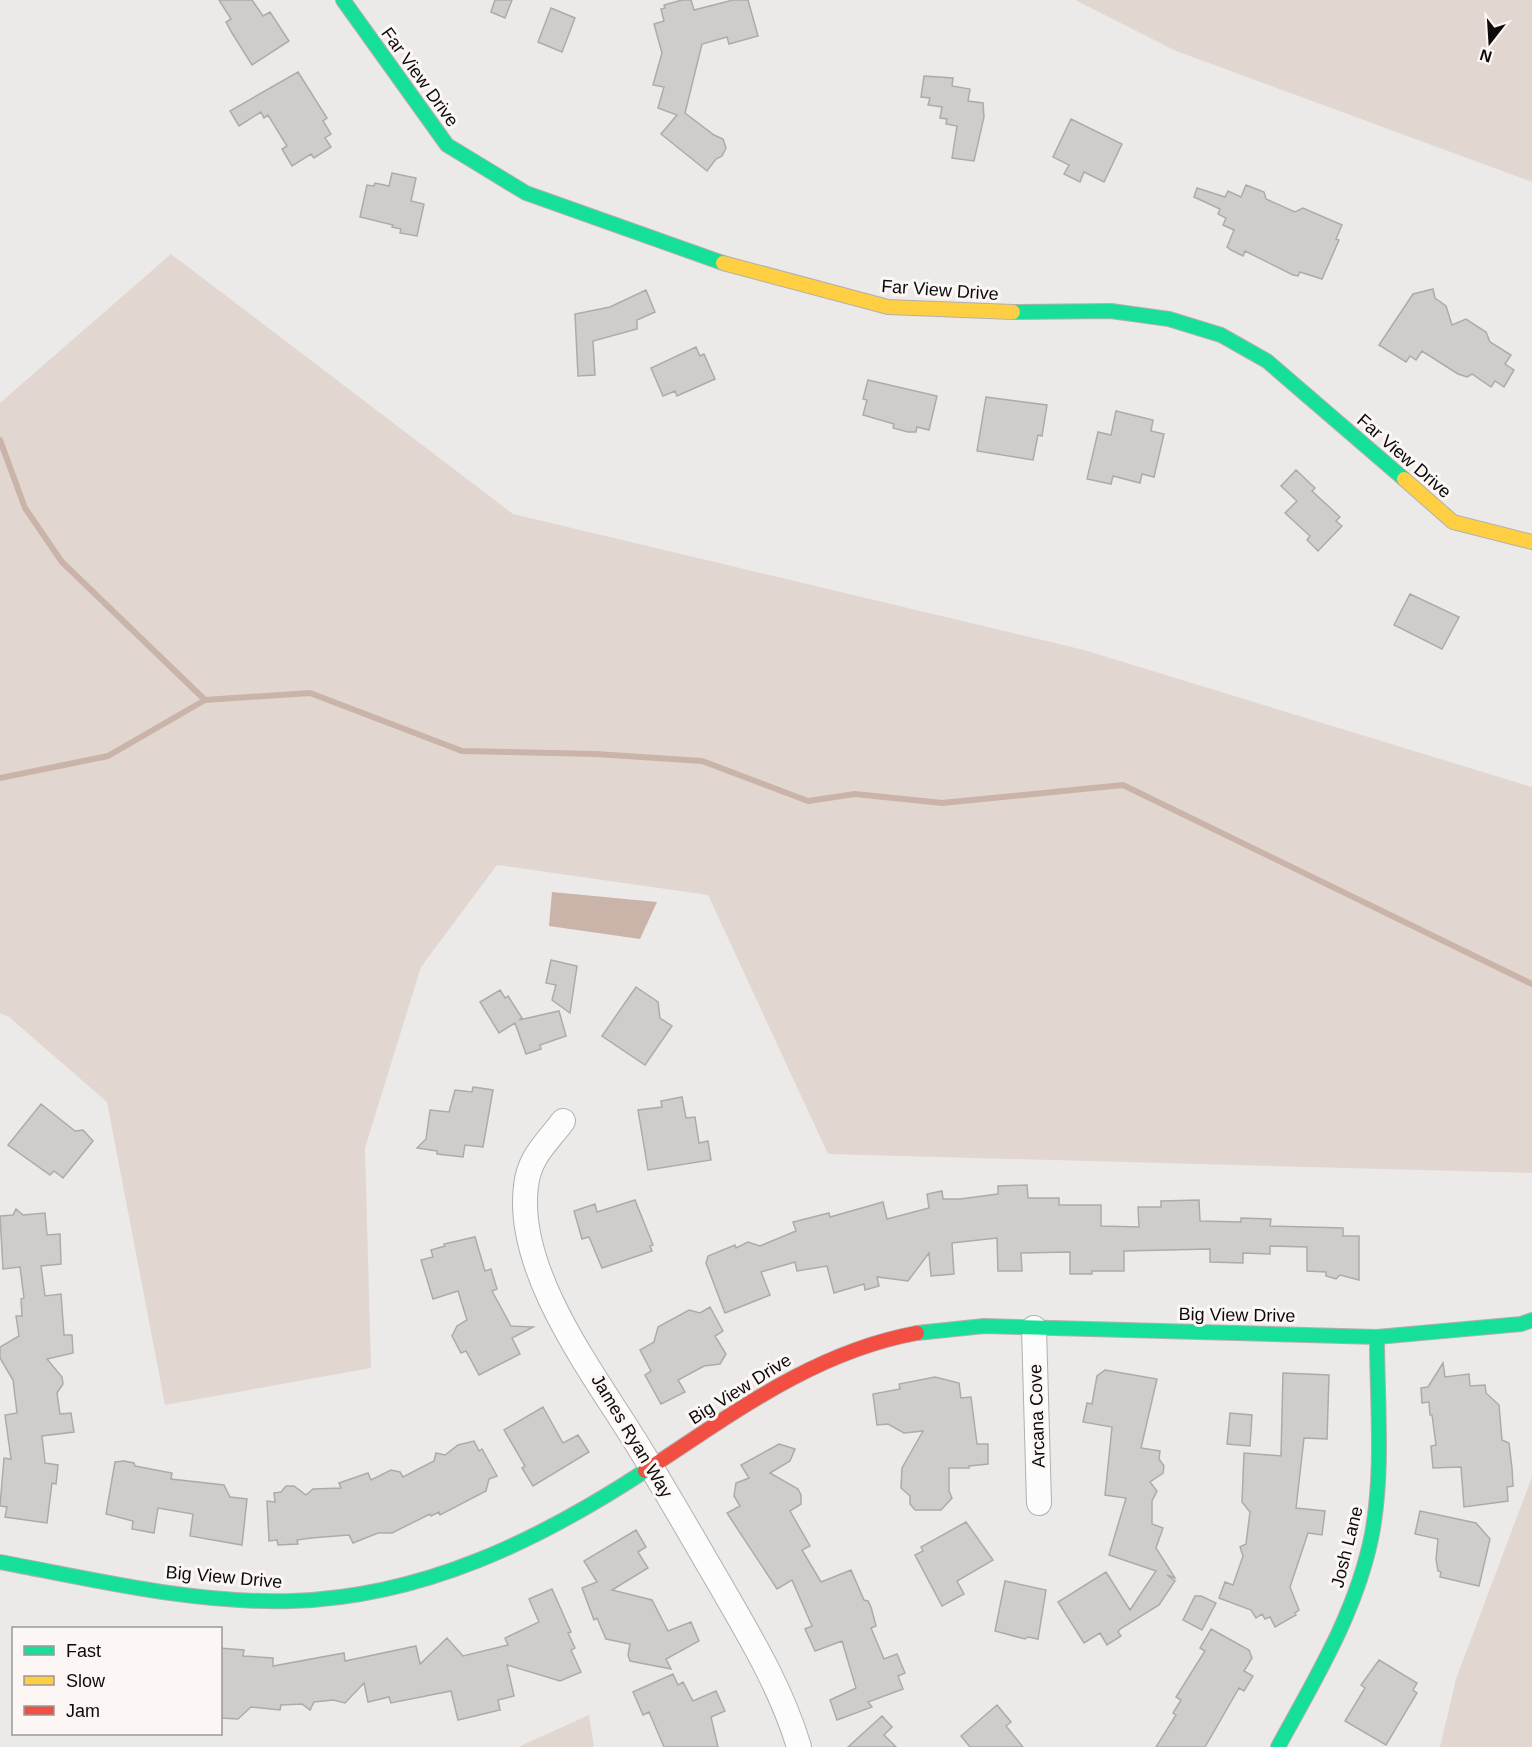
<svg xmlns="http://www.w3.org/2000/svg" width="1532" height="1747" font-family="Helvetica,sans-serif">
	<rect width="100%" height="100%" fill="#eceae8"/>
	<path fill="#e2d6d0" d="M1075 0H1532V182L1176 51Z
		M171 254 513 514 1084 650 1532 787V1173L828 1154 708 895 497 865 421 967 365 1148 371 1368 165 1405 107 1102 9 1017 0 1013V403Z
		M1532 1477V1747H1440L1456 1679Z
		M589 1715 594 1747H518Z"/>
	<path fill="#cab3a8" d="M552 892 657 902 640 939 549 926Z"/>
	<g fill="none" stroke-linecap="round" stroke-linejoin="round">
		<path stroke="#cab3a8" stroke-width="6" d="M0 440 25 508 62 562 205 700 310 693 462 751 596 754 702 761 808 801 855 794 942 803 1123 785 1532 984
			M0 778 108 756 205 700"/>
	</g>
	<path fill="#cfcdcc" stroke="#adabaa" stroke-width="1.5" d="M219 0H252L263 16 270 12 289 41 252 65 232 33 226 22 231 19Z
		M495 0H512L505 18 491 12Z
		M682 0H691L694 10 733 0H748L758 36 729 44 727 37 702 44 685 113 714 135 723 139 726 148 722 156 716 159 707 171 661 134 677 115 658 108 664 87 653 85 662 53 654 24 664 21 661 9 665 8 664 5Z
		M551 8 575 18 562 52 538 42Z
		M298 72 327 118 323 121 331 134 325 138 331 147 314 158 311 154 292 166 282 149 287 146 268 115 264 118 261 112 239 126 230 111Z
		M924 76 953 78 952 86 970 89 968 101 983 103 984 117 974 161 952 158 957 126 946 124 947 119 940 118 942 107 928 105 930 98 921 97Z
		M1071 119 1122 144 1104 182 1084 172 1080 182 1064 174 1069 165 1053 157Z
		M392 173 416 178 411 201 424 204 417 236 400 233 401 229 392 227 393 225 360 217 367 185 374 186 375 183 389 186Z
		M1246 185 1264 192 1266 199 1295 212 1303 208 1342 225 1336 239 1339 240 1322 279 1300 272 1298 276 1293 275 1245 251 1243 256 1231 250 1227 247 1234 230 1223 225 1226 218 1218 214 1220 209 1194 197 1197 188 1225 197 1228 191 1241 197Z
		M1433 289 1435 298 1446 306 1452 325 1466 319 1486 332 1490 342 1511 355 1505 364 1514 370 1504 387 1495 381 1491 387 1472 374 1467 377 1458 374 1422 351 1416 360 1410 356 1406 362 1379 345 1413 294Z
		M646 290 655 312 637 320V329L593 341 595 375 578 376 575 314 610 307Z
		M696 347 700 356 704 354 715 379 677 396 675 391 663 396 651 368Z
		M868 380 937 396 929 430 917 427 916 432H908L893 428 894 424 863 415 867 400 863 399Z
		M986 397 1047 405 1042 436 1038 435 1033 460 977 451Z
		M1116 411 1153 420 1151 431 1164 434 1154 477 1142 474 1140 483 1113 476 1111 484 1087 479 1098 432 1111 435Z
		M1296 470 1315 488 1312 491 1340 517 1336 521 1342 526 1318 551 1307 540 1310 536 1285 513 1297 501 1281 486Z
		M1410 594 1459 617 1442 649 1394 625Z
		M551 960 577 966 570 1013 552 1000 556 985 546 983Z
		M636 987 658 1002 660 1018 672 1026 645 1065 602 1036Z
		M500 990 505 998 508 996 522 1018 519 1020 559 1011 566 1036 540 1045 541 1049 526 1054 515 1023 499 1033 480 1002Z
		M473 1087 493 1090 483 1147 465 1145 463 1157 437 1154V1151L417 1148 426 1139 430 1110 449 1112 455 1090 472 1092Z
		M682 1097 686 1118 695 1117 699 1143 708 1141 711 1160 648 1170 638 1110 662 1107 661 1101Z
		M41 1104 75 1131 83 1130 93 1141 63 1178 54 1171 50 1175 8 1145Z
		M1027 1185 1028 1198H1059V1205H1101V1226L1139 1227 1138 1207H1161V1201L1199 1200 1200 1221 1241 1222V1218L1271 1219 1270 1226 1343 1228V1236H1359V1280L1340 1275 1336 1279 1326 1276V1272L1307 1271V1247L1270 1246V1254L1243 1253V1263L1210 1262V1249L1124 1251V1271H1092V1274H1070V1252L1021 1253 1022 1271H998L997 1238 952 1243 954 1274 931 1276 929 1253 908 1281 877 1277 879 1286 865 1290 864 1284 834 1293 827 1266 797 1271 795 1262 761 1272 770 1295 725 1313 706 1263 708 1256 735 1245 736 1248 748 1242 760 1246 796 1231 793 1222 829 1213 830 1217 883 1202 887 1219 929 1208 927 1194 942 1191 943 1199H960L998 1194V1186Z
		M635 1200 653 1245 650 1246 652 1251 602 1268 589 1237 582 1239 574 1211 595 1204 597 1212Z
		M16 1209 23 1215 45 1213 47 1235 60 1234 61 1264 41 1266 45 1296 61 1294 64 1335H72L73 1353 47 1359 62 1377 63 1384 57 1393 60 1414 71 1413 74 1432 42 1436 45 1463 58 1465 56 1484 52 1483 47 1523 5 1517 7 1507 0 1506 4 1458 11 1459 5 1415 17 1413 13 1380 0 1358V1347L19 1336 16 1316H22L21 1299 24 1298 20 1267 3 1269 0 1216 13 1215Z
		M475 1237 485 1271 491 1269 497 1289 492 1291 511 1326 533 1327 512 1338 520 1354 479 1375 466 1351 461 1353 452 1336 457 1326 467 1320 458 1291 433 1299 421 1260 433 1257 431 1250 445 1246 444 1244Z
		M710 1307 723 1331 715 1336 726 1354 720 1364 704 1366 678 1380 685 1392 661 1404 645 1375 651 1371 640 1350 654 1342 658 1327 689 1310 700 1313Z
		M1443 1363 1445 1377 1469 1374 1470 1386 1485 1385 1486 1393 1499 1405 1502 1440 1509 1443 1512 1468 1513 1486 1507 1487 1508 1501 1464 1507 1461 1467 1433 1468 1431 1446 1436 1445 1432 1415H1430L1429 1402 1422 1403 1421 1388 1428 1387Z
		M1105 1370 1157 1379 1141 1448 1160 1451 1159 1459 1164 1466 1163 1473 1150 1482 1157 1491 1152 1501V1524L1163 1528 1156 1548 1175 1578 1167 1575 1175 1581 1159 1605 1120 1629 1118 1632 1121 1636 1107 1645 1100 1633 1084 1643 1058 1602 1106 1572 1130 1610 1156 1571 1109 1555 1126 1498 1105 1495 1112 1427 1083 1422 1087 1403 1092 1404 1097 1376Z
		M1283 1373 1329 1375 1327 1439 1304 1438 1296 1508 1325 1511 1322 1535 1308 1533 1290 1587 1299 1610 1295 1613 1296 1615 1275 1627 1270 1617 1265 1619 1262 1614 1256 1618 1251 1610 1219 1598 1225 1582 1233 1585 1243 1556 1240 1547 1246 1544 1250 1512 1242 1502 1244 1453 1281 1456Z
		M935 1377 959 1383 961 1398 971 1397 977 1444H988V1464L969 1466V1468H949V1491L952 1498 941 1510H915L910 1504V1496L901 1488 902 1468 923 1431 904 1433 888 1424 877 1425 873 1394 900 1389 899 1384Z
		M543 1407 563 1443 578 1435 589 1452 533 1486 522 1468 525 1466 504 1430Z
		M1230 1413 1252 1415 1250 1446 1227 1444Z
		M474 1441 479 1451 482 1449 497 1476 489 1479 486 1491 440 1515 439 1512 431 1516 430 1514 392 1533H378L353 1543 349 1535 311 1538 297 1540 298 1544 278 1545 277 1540 269 1541 267 1501 275 1502 274 1493 281 1492 286 1486H294L306 1495 313 1489 341 1488 339 1483 368 1473 371 1480 391 1470 400 1472 403 1477 434 1461 436 1453 445 1455 458 1445Z
		M779 1444 795 1449 790 1461 770 1473 798 1489 801 1495V1504L790 1511 810 1546 802 1550 821 1582 851 1570 864 1600 868 1601 871 1607 876 1626 871 1628 884 1659 897 1654 905 1673 898 1676 903 1689 868 1702 872 1707 837 1720 830 1700 856 1688 842 1641 815 1651 805 1629 812 1626 792 1580 777 1589 727 1513 740 1506 734 1496 736 1483 749 1478 741 1465Z
		M124 1461 134 1463 135 1466 172 1473 171 1479 224 1485 230 1497 247 1499 242 1545 190 1536 193 1514 158 1508 154 1533 132 1529 133 1521 106 1514 115 1462Z
		M1420 1511 1476 1523 1490 1539 1479 1586 1440 1577 1441 1572 1438 1571 1436 1559 1438 1539 1415 1534Z
		M966 1522 993 1560 957 1581 964 1594 942 1606 915 1555 923 1551 921 1547Z
		M636 1530 646 1547 638 1552 648 1568 612 1590 652 1600 668 1631 691 1622 699 1641 666 1659 671 1669 630 1661 628 1655 630 1644 606 1639 597 1618 594 1620 582 1588 597 1582 584 1561Z
		M1005 1581 1046 1590 1038 1639 1028 1637 1025 1639 995 1631Z
		M552 1589 571 1632 568 1633 575 1648 571 1650 581 1672 560 1681 507 1665 514 1696 498 1700 500 1710 458 1720 451 1691 391 1703 389 1697 368 1702 364 1683 345 1703 333 1700 314 1702 310 1710 302 1704 281 1705 280 1710 251 1707 238 1719 220 1718V1648L244 1650 243 1656 273 1658V1666L344 1653 345 1661 416 1646 420 1664 447 1638 463 1656 508 1645 505 1638 539 1622 529 1599Z
		M1195 1596H1201L1216 1603 1202 1630 1183 1620Z
		M1211 1629 1249 1650 1252 1658 1244 1671 1253 1676 1244 1691 1239 1688 1205 1747H1156L1176 1715 1173 1713 1181 1700 1176 1697 1205 1651 1200 1648Z
		M1379 1660 1417 1683 1413 1690 1417 1693 1386 1745 1345 1721 1365 1688 1361 1685Z
		M673 1674 678 1685 683 1682 693 1701 716 1691 725 1711 711 1717 718 1747H664L649 1712 643 1715 633 1692Z
		M997 1705 1011 1722 1006 1726 1023 1747H970L961 1736Z
		M882 1716 892 1727 884 1735 896 1747H848Z"/>
	<g fill="none" stroke-linecap="round" stroke-linejoin="round">
		<g stroke="#b2b0ae" stroke-width="26">
			<path id="street" d="M563 1121C546 1144 529 1157 526 1186 515 1272 594 1374 637 1444 665 1489 691 1535 718 1581 749 1635 781 1687 799 1747
				M1034 1328 1039 1503"/>
		</g>
		<g stroke="#b2b0ae" stroke-width="16">
			<path id="fast" d="M343 0 447 145 526 193 723 263
				M1013 312 1111 311 1169 319 1221 335 1267 361 1404 479
				M917 1333 984 1326 1377 1337 1521 1324 1532 1320
				M0 1562C96 1580 194 1604 292 1601 422 1597 538 1541 645 1471
				M1278 1747C1315 1679 1357 1611 1372 1534 1384 1469 1377 1402 1377 1337"/>
		</g>
		<g stroke="#b2b0ae" stroke-width="16">
			<path id="slow" d="M723 263 888 307 1013 312
				M1404 479 1453 522 1532 542"/>
		</g>
		<g stroke="#b2b0ae" stroke-width="16">
			<path id="jam" d="M645 1471C731 1415 813 1352 917 1333"/>
		</g>
		<use href="#street" stroke="#fcfcfc" stroke-width="24"/>
		<use href="#fast" stroke="#16e098" stroke-width="14"/>
		<use href="#slow" stroke="#ffcf43" stroke-width="14"/>
		<use href="#jam" stroke="#f24e42" stroke-width="14"/>
	</g>
	<g text-anchor="middle" stroke-width="6" stroke-linejoin="round" paint-order="stroke">
		<g font-size="18" fill="#0d0b0a" stroke="#fcf6f4">
			<text transform="translate(420 77) rotate(54)" y="6">Far View Drive</text>
			<text transform="translate(940 290) rotate(4)" y="6">Far View Drive</text>
			<text transform="translate(1404 456) rotate(41)" y="6">Far View Drive</text>
			<text transform="translate(1237 1315) rotate(1)" y="6">Big View Drive</text>
			<text transform="translate(740 1389) rotate(-32)" y="6">Big View Drive</text>
			<text transform="translate(1037 1416) rotate(-92)" y="6">Arcana Cove</text>
			<text transform="translate(632 1436) rotate(59)" y="6">James Ryan Way</text>
			<text transform="translate(1347 1547) rotate(-76)" y="6">Josh Lane</text>
			<text transform="translate(224 1577) rotate(5)" y="6">Big View Drive</text>
		</g>
	</g>
	<rect x="12" y="1627" width="210" height="108" fill="#fcf6f4" stroke="#9c9896" stroke-width="1.5"/>
	<rect x="24" y="1646" width="30" height="9" fill="#16e098" stroke="#9c9896" stroke-width="1.5"/>
	<text x="66" y="1657" font-size="18" fill="#0d0b0a">Fast</text>
	<rect x="24" y="1676" width="30" height="9" fill="#ffcf43" stroke="#9c9896" stroke-width="1.5"/>
	<text x="66" y="1687" font-size="18" fill="#0d0b0a">Slow</text>
	<rect x="24" y="1706" width="30" height="9" fill="#f24e42" stroke="#9c9896" stroke-width="1.5"/>
	<text x="66" y="1717" font-size="18" fill="#0d0b0a">Jam</text>
	<g transform="translate(1490 42) rotate(197)" stroke="#fcf6f4" stroke-width="4.5" paint-order="stroke">
	<path d="M0-4.5L10 22L0 15L-10 22Z" fill="#0d0b0a"/>
	<text y="-9" font-size="16" font-weight="bold" text-anchor="middle" fill="#0d0b0a">N</text>
	</g>
</svg>
